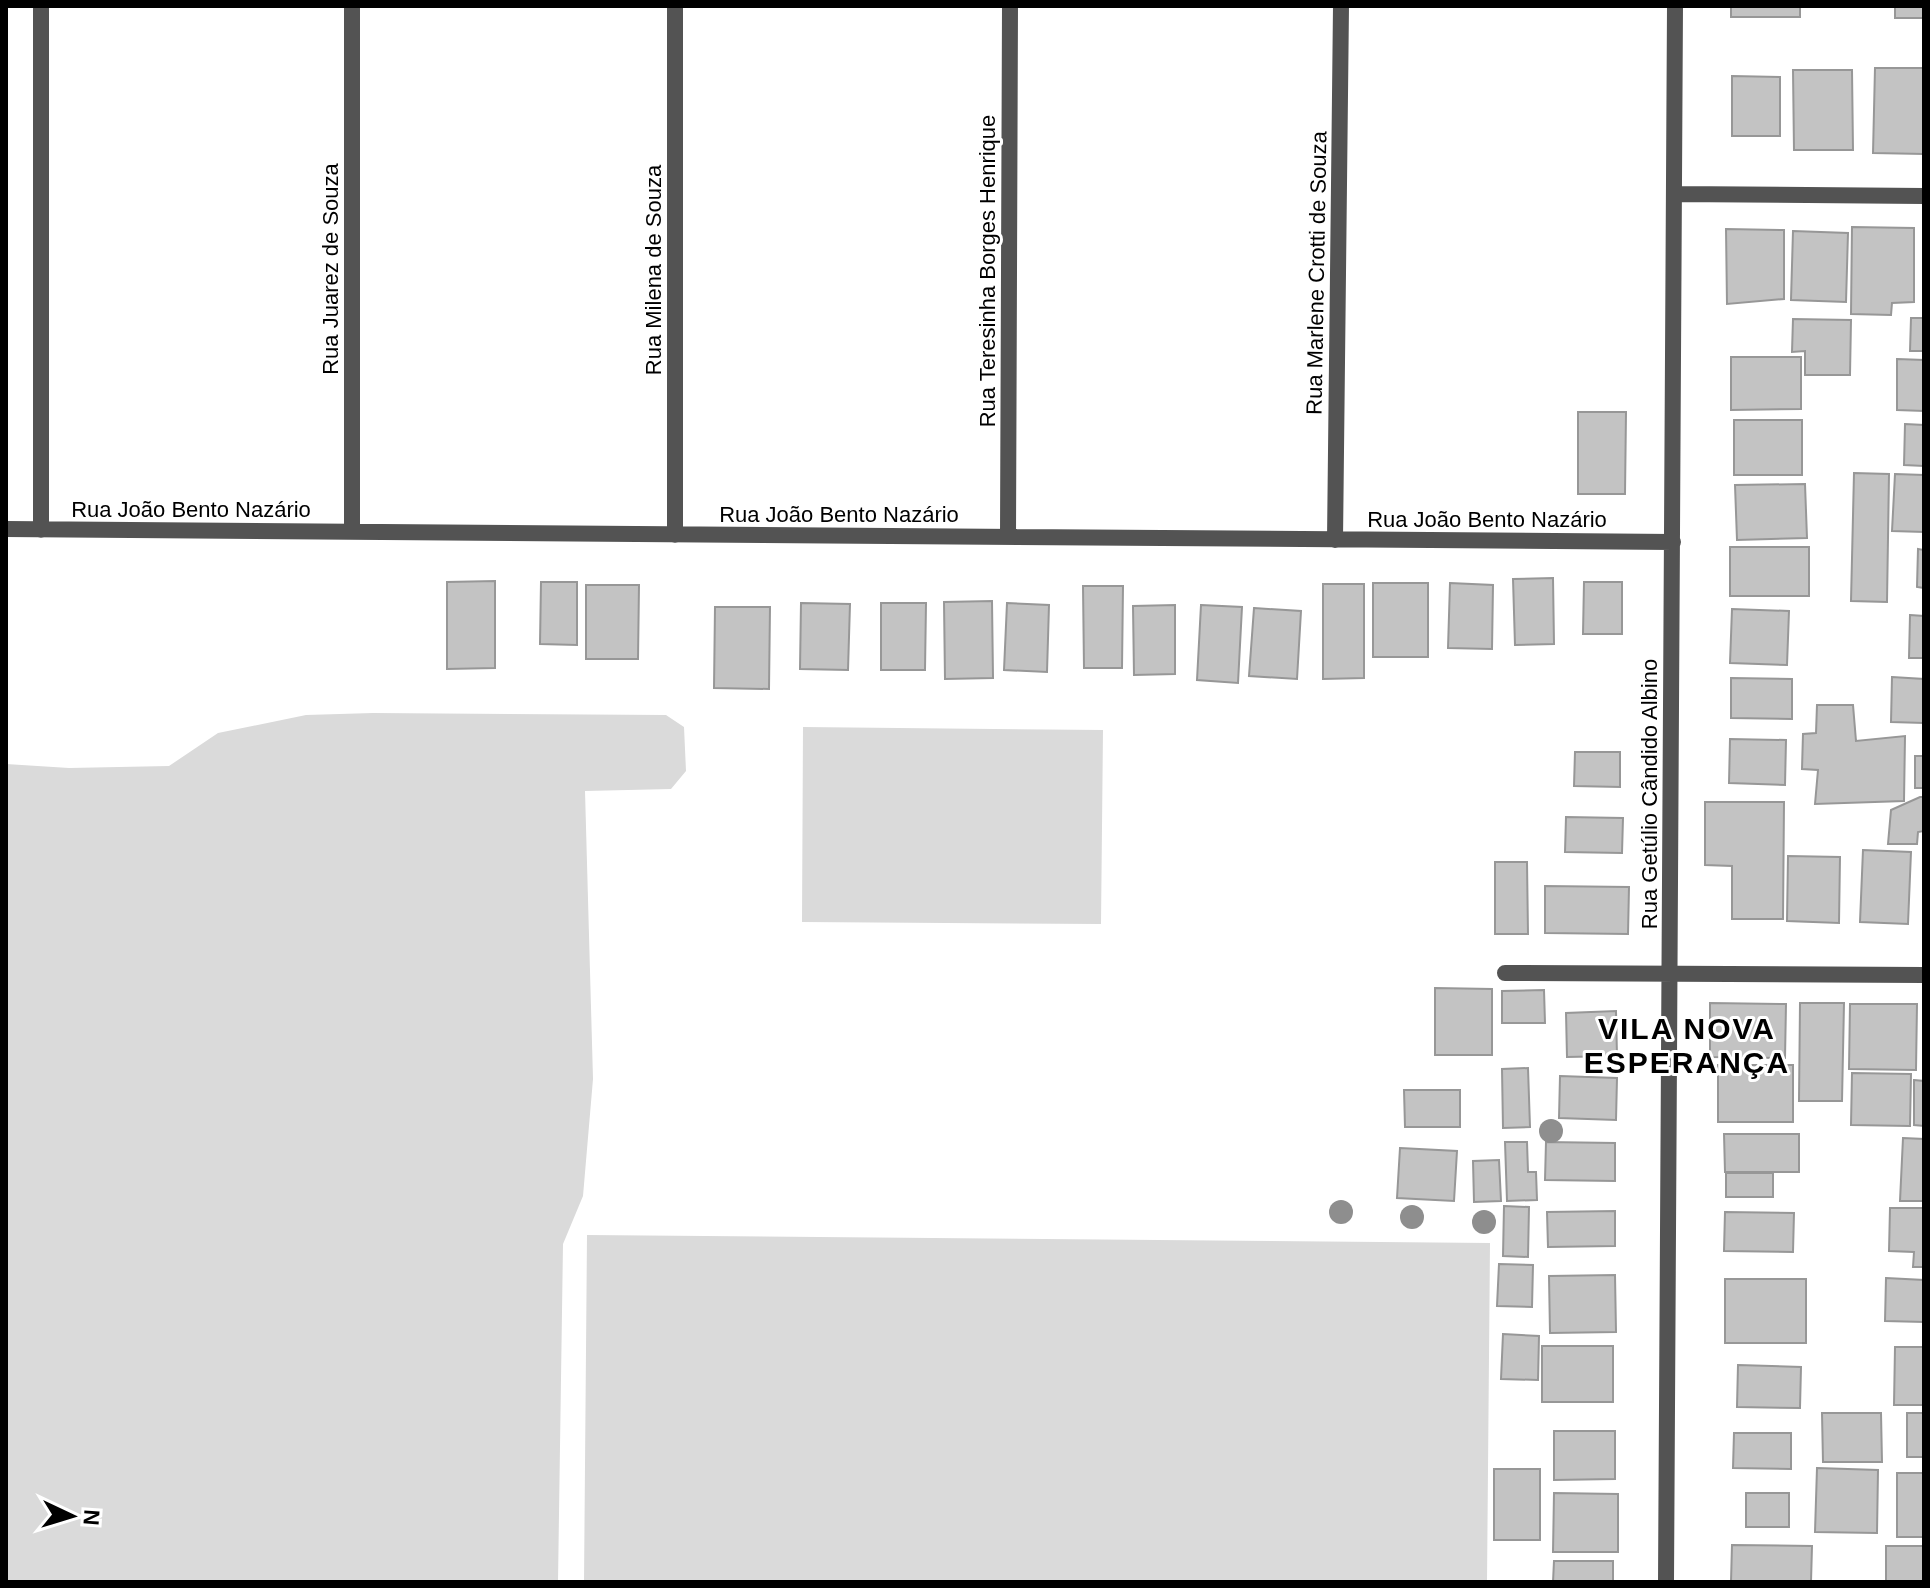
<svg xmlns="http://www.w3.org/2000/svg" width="1930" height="1588" font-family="Arial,sans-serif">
	<rect width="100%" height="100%" fill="#fff"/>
	<path fill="#dadada" d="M373 713 666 715 684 727 686 771 671 789 585 791 593 1079 583 1196 563 1244 558 1582H6V764L69 768 169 766 218 733 306 715Z
		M803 727 1103 730 1101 924 802 922Z
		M587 1235 1490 1243 1487 1582H584Z"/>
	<path fill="#c3c3c3" stroke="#979797" stroke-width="2" d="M1731 6H1800V17H1731Z
		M1895 6H1924V18H1895Z
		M1875 68H1924V154L1873 153Z
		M1793 70H1852L1853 150H1794Z
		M1732 76 1780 77V136H1732Z
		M1852 227 1914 228V302L1892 303 1891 315 1851 314Z
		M1726 229 1784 230V299L1727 304Z
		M1793 231 1848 233 1846 302 1791 300Z
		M1911 318H1924V351H1910Z
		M1793 319 1851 320 1850 375H1805V351L1792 352Z
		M1731 357H1801V409L1731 410Z
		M1897 359 1924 360V411L1897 410Z
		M1578 412H1626L1625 494H1578Z
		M1734 420H1802V475H1734Z
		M1905 424 1924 425V466L1904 465Z
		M1854 473 1889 474 1887 602 1851 601Z
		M1895 474 1924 475V532L1892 531Z
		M1805 484 1807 538 1737 540 1735 485Z
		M1730 547H1809V596H1730Z
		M1918 549 1924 550V588L1917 587Z
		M1553 578 1554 644 1515 645 1513 579Z
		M495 581V668L447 669V582Z
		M541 582H577V645L540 644Z
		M1584 582H1622V634H1583Z
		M1373 583H1428V657H1373Z
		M1450 583 1493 585 1492 649 1448 648Z
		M1323 584H1364V678L1323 679Z
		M586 585H639L638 659H586Z
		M1083 586H1123L1122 668H1084Z
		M992 601 993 678 945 679 944 602Z
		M801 603 850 604 848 670 800 669Z
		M881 603H926L925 670H881Z
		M1007 603 1049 605 1047 672 1004 670Z
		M1175 605V674L1134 675 1133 606Z
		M1201 605 1242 607 1238 683 1197 680Z
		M715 607H770L769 689 714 688Z
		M1254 608 1301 611 1297 679 1249 676Z
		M1732 609 1789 611 1787 665 1730 663Z
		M1910 615 1924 616V658H1909Z
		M1892 677 1924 679V723L1891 722Z
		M1731 678 1792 679V719L1731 718Z
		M1817 705H1853L1856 741 1905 736 1904 801 1815 804 1818 770 1802 769 1803 734 1816 733Z
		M1730 739 1786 740 1785 785 1729 783Z
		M1575 752H1620V787L1574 786Z
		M1915 756H1924V788H1915Z
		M1920 797H1924V831L1918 832 1917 844H1888L1891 810Z
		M1705 802H1784L1783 919H1732V866L1705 865Z
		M1566 817 1623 818 1622 853 1565 852Z
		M1863 850 1911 852 1908 924 1860 922Z
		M1788 856 1840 857 1839 923 1787 921Z
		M1495 862H1527L1528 934H1495Z
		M1545 886 1629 887 1628 934 1545 933Z
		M1435 988 1492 989V1055H1435Z
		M1544 990 1545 1023H1502V991Z
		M1710 1003 1786 1004 1785 1058 1710 1057Z
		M1800 1003H1844L1842 1101H1799Z
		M1850 1004H1917L1916 1070 1849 1069Z
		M1616 1011 1617 1056 1567 1057 1566 1013Z
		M1718 1065H1793V1122H1718Z
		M1528 1068 1530 1127 1503 1128 1502 1069Z
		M1852 1073 1911 1074 1910 1126 1851 1125Z
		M1560 1076 1617 1078 1616 1120 1559 1118Z
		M1914 1080 1924 1081V1126L1914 1125Z
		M1404 1090H1460V1127H1405Z
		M1724 1134H1799V1172H1725Z
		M1903 1138 1924 1139V1201H1900Z
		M1505 1142H1527L1528 1172H1536L1537 1200 1507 1201Z
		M1546 1142 1615 1143V1181L1545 1180Z
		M1400 1148 1457 1151 1454 1201 1397 1198Z
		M1499 1160 1501 1201 1474 1202 1473 1161Z
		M1726 1173H1773V1197H1726Z
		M1504 1206 1529 1207 1528 1257 1503 1256Z
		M1890 1208H1924V1267H1913L1914 1252 1889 1251Z
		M1615 1211V1246L1548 1247 1547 1212Z
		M1725 1212 1794 1213 1793 1252 1724 1251Z
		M1499 1264 1533 1265 1532 1307 1497 1306Z
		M1615 1275 1616 1332 1550 1333 1549 1276Z
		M1886 1278 1924 1280V1322L1885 1321Z
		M1725 1279H1806V1343H1725Z
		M1503 1334 1539 1336 1538 1380 1501 1379Z
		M1542 1346H1613V1402H1542Z
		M1895 1347H1924V1405H1894Z
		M1738 1365 1801 1367 1800 1408 1737 1407Z
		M1822 1413H1881L1882 1462H1823Z
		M1907 1413H1924V1457H1907Z
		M1554 1431H1615V1479L1554 1480Z
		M1734 1433H1791V1469L1733 1468Z
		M1817 1468 1878 1470 1877 1533 1815 1532Z
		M1494 1469H1540V1540H1494Z
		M1897 1473H1924V1537H1897Z
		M1554 1493 1618 1494V1552H1553Z
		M1746 1493H1789V1527H1746Z
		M1732 1545 1812 1546 1811 1582H1731Z
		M1886 1546H1924V1582H1886Z
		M1554 1561H1613V1582H1553Z"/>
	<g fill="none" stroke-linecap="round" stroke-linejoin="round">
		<path stroke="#535353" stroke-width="16" d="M352 6V532
			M1674 194 1924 196
			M6 529 1673 542
			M41 530V6
			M675 535V6
			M1008 537 1010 6
			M1335 540 1341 6
			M1505 973 1924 975
			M1666 1582 1675 6"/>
	</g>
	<g fill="#8e8e8e">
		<circle cx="1551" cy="1131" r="12"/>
		<circle cx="1341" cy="1212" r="12"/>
		<circle cx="1412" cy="1217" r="12"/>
		<circle cx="1484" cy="1222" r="12"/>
	</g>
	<g text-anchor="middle" stroke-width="6" stroke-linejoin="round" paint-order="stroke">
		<g font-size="22" fill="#000" stroke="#fff">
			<text transform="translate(330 269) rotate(-90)" y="8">Rua Juarez de Souza</text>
			<text transform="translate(653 270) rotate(-90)" y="8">Rua Milena de Souza</text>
			<text transform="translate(987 271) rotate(-90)" y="8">Rua Teresinha Borges Henrique</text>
			<text transform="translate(1316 273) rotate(-89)" y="8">Rua Marlene Crotti de Souza</text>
			<text x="191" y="517">Rua João Bento Nazário</text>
			<text x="839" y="522">Rua João Bento Nazário</text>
			<text x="1487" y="527">Rua João Bento Nazário</text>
			<text transform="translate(1649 794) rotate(-90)" y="8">Rua Getúlio Cândido Albino</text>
		</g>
		<g font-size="30" font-weight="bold" letter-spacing="2" fill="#000" stroke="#fff">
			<text x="1687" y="1039">VILA NOVA<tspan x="1687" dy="34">ESPERANÇA</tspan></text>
		</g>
	</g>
	<rect width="1930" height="1588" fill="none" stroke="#000000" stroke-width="16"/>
	<g transform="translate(72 1516) rotate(94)" stroke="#ffffff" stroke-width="6" paint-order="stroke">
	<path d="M0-6L14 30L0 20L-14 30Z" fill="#000000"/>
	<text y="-12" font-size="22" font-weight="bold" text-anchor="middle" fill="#000000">N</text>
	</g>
</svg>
